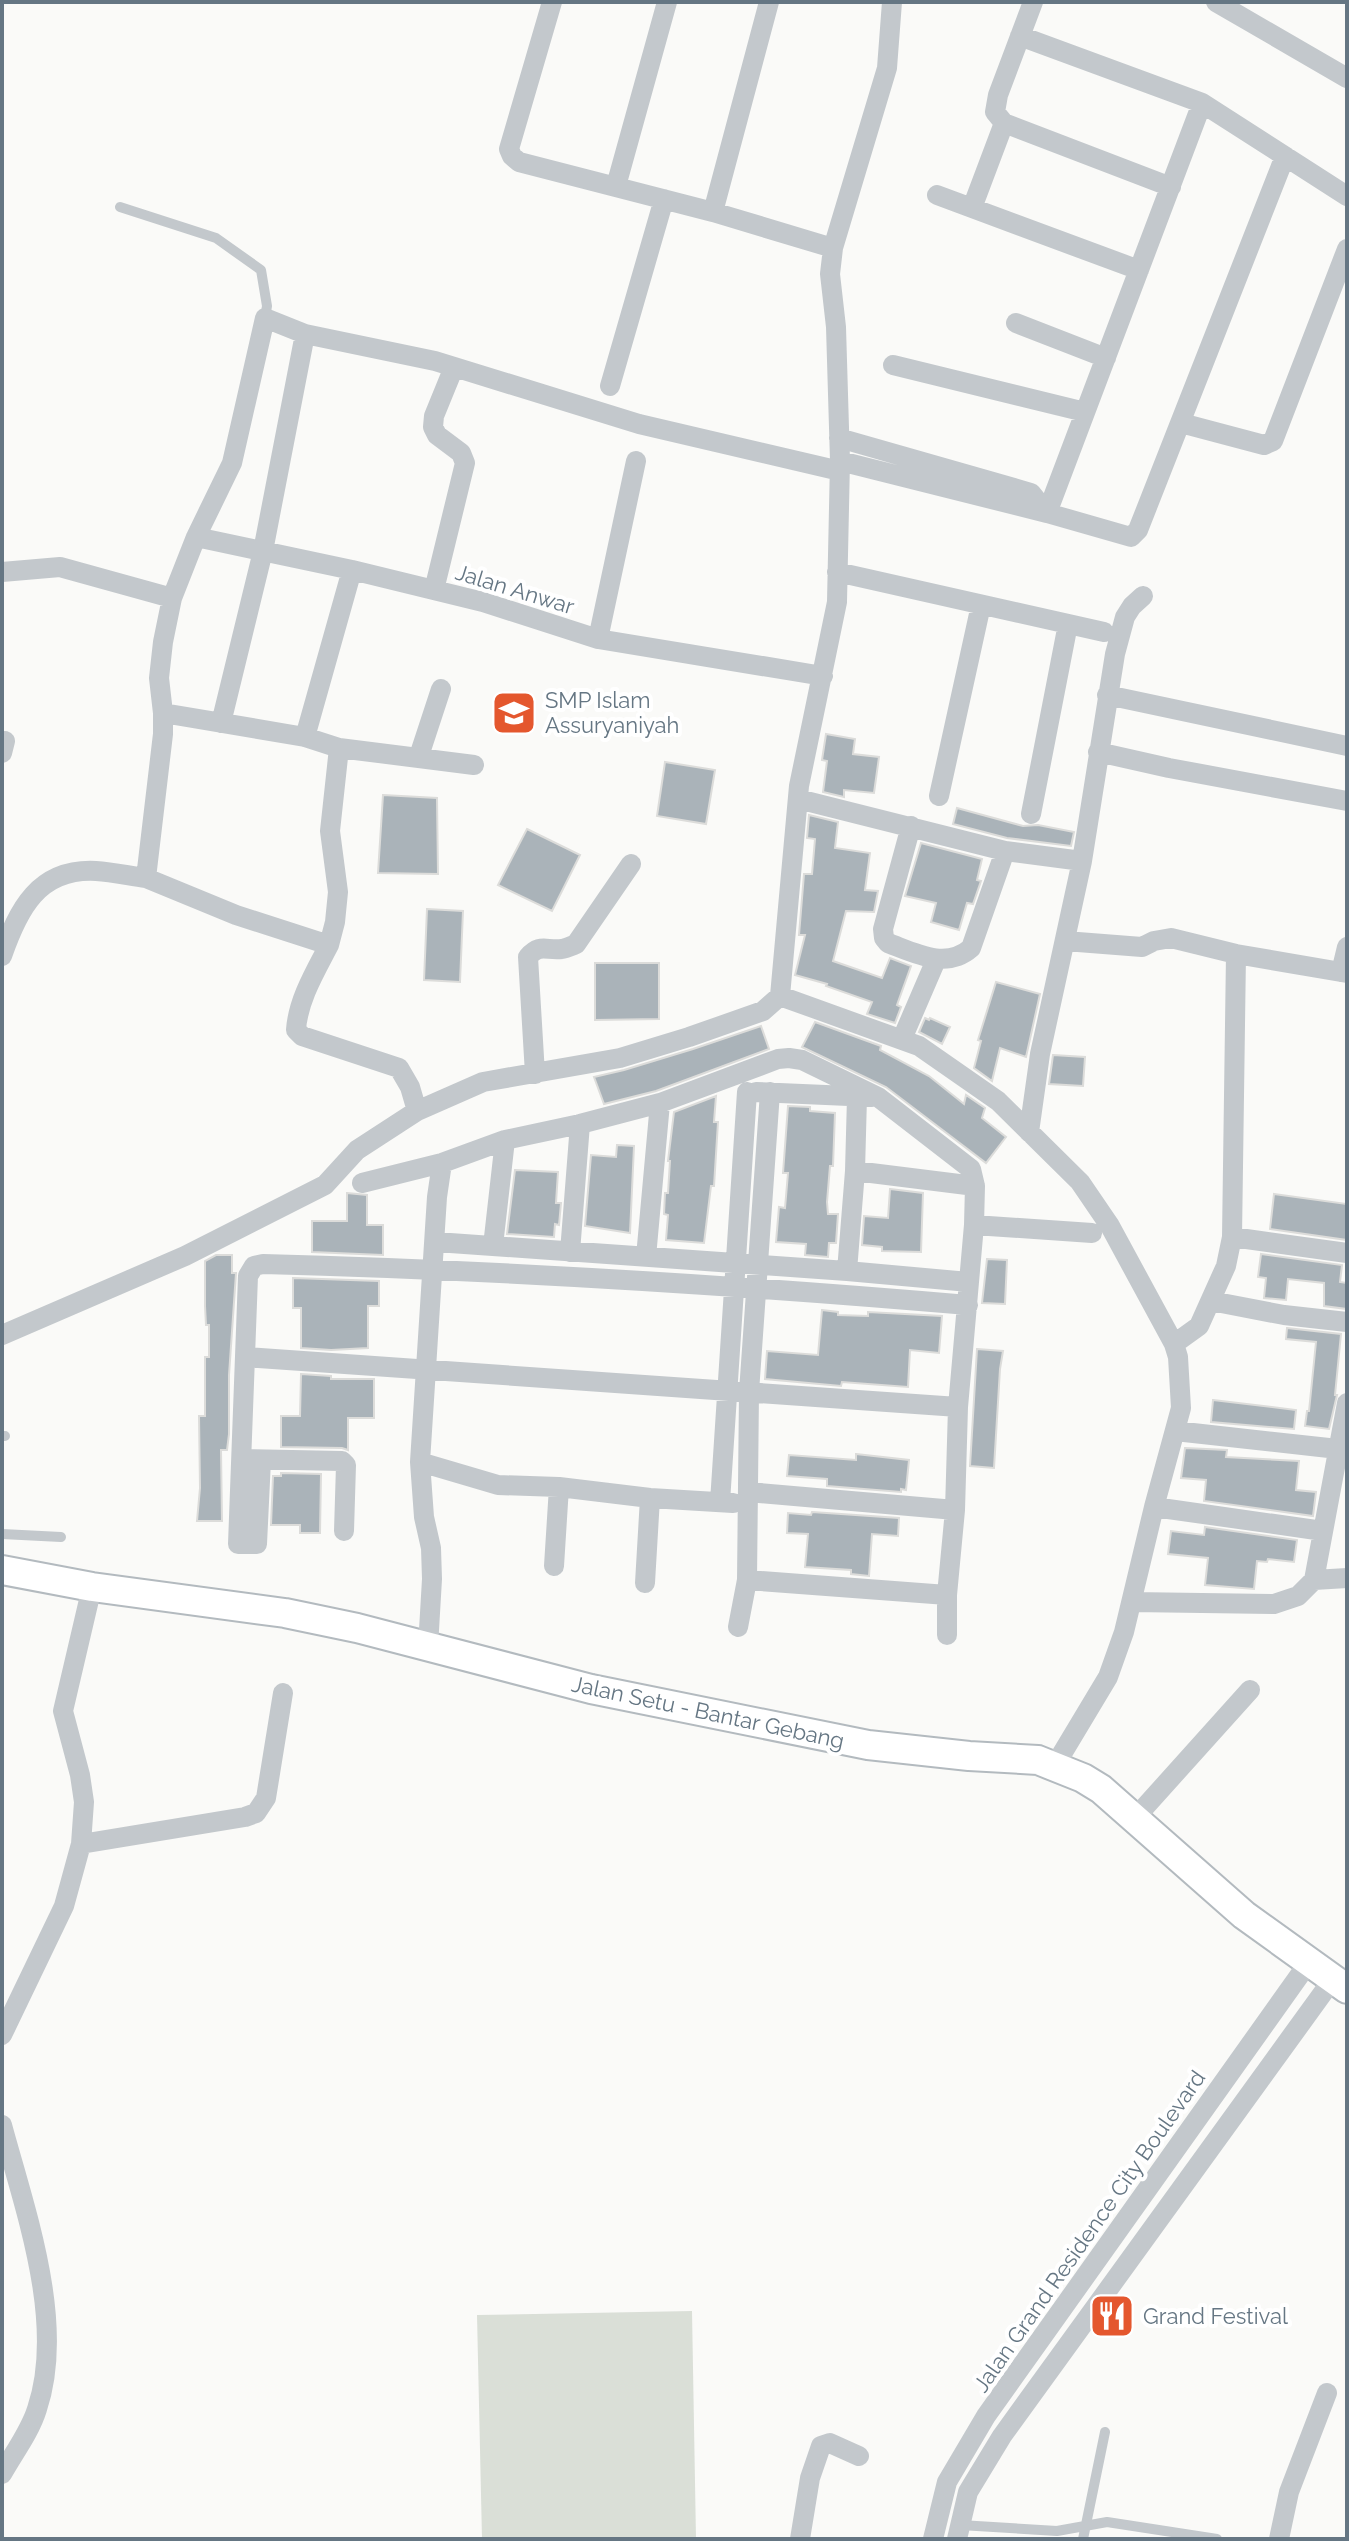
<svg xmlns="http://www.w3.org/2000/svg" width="1349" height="2541" font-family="Raleway,sans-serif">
	<rect width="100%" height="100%" fill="#fafaf8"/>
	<path fill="#dadfd7" d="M692 2311 696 2539H482L477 2315Z"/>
	<path fill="#aab3b9" stroke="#dcdcda" stroke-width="2" d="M826 734 855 739 853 754 879 757 874 793 844 790V797L823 792 827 761 822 760Z
		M665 762 715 770 706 824 657 816Z
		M383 795 437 798 438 874 378 873Z
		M957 808 1023 826 1038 825 1074 832 1071 846 1007 838 953 824Z
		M809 815 838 822 835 848 870 853 865 890 878 891 874 912 846 911 833 961 882 978 890 958 911 966 897 1005 901 1007 895 1023 867 1014 872 1002 826 986 827 984 795 975 805 935H799L804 874H812L815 839 807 838Z
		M527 829 580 855 552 911 498 885Z
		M921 843 982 859 977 880 981 881 973 904 967 903 959 930 931 922 936 903 905 896Z
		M427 909 463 911 460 982 424 980Z
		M595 963H659V1019L595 1020Z
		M996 982 1040 994 1026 1057 1000 1048 992 1081 974 1068 981 1041 978 1040Z
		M925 1018 929 1020 930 1018 950 1027 942 1044 919 1032Z
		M815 1022 881 1046 880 1050 929 1076 964 1104 966 1095 985 1108 982 1118 1006 1137 986 1163 886 1087 802 1047Z
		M761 1026 769 1049 656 1091 604 1104 594 1077 624 1070 693 1049Z
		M1053 1055 1085 1057 1083 1086 1049 1084Z
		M716 1096 714 1122H718L714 1186H711L704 1243 666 1240 668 1215 664 1214 665 1193H668L670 1161H668L674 1112Z
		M788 1106 810 1107V1111L835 1113 833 1166H830L827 1202 828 1214H838L836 1243H829L828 1257 805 1255 806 1244 776 1242 779 1207 785 1208 788 1173H783Z
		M617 1145 634 1146 630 1233 585 1226 591 1155 616 1157Z
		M515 1170 558 1172 556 1203H561L559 1225 555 1224 554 1237 507 1234Z
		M890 1189 923 1193 921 1252 882 1251V1247L862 1245 864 1216 888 1218Z
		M347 1193 367 1195V1225H383V1255L312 1252V1221H347Z
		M1274 1194 1347 1204V1240L1270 1229Z
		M1261 1254 1342 1265 1340 1282 1347 1283V1309L1324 1306V1283L1288 1279 1286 1300 1264 1298 1266 1278 1258 1277Z
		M216 1255H232V1273H236L229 1375V1434L227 1450H221L222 1521H197L200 1488 199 1416H205V1357H209V1325H206L205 1306V1261Z
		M987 1259 1007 1260 1005 1304 982 1303Z
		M293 1278 379 1281V1306H368V1348L331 1350 301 1348V1308H293Z
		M822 1310 838 1312V1315L868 1316V1312L942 1316 939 1353 910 1350 908 1387 842 1382 841 1386 765 1379 767 1351 818 1355Z
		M1287 1328 1341 1334 1335 1395H1337L1329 1429 1305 1426 1307 1411H1309L1316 1342 1286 1339Z
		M977 1349 1003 1351 1000 1369 994 1468 970 1466Z
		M301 1374 331 1376V1379H374V1418H348V1450L342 1448 281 1447V1416H300Z
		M1213 1400 1296 1410 1294 1429 1211 1422Z
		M1185 1448 1227 1450 1226 1457 1299 1461 1296 1490 1316 1492 1313 1516 1204 1501 1206 1480 1181 1478Z
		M856 1454 909 1460 906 1490 901 1489V1492L827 1486V1479L787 1476 789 1455 856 1460Z
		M281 1473 321 1474 320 1533H300V1525H271L273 1476H281Z
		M812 1512 899 1518 898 1536 872 1534 869 1576 851 1574V1570L805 1567 808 1534 787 1533 788 1513 811 1515Z
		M1205 1527 1297 1540 1294 1562 1268 1559 1267 1562 1257 1561 1254 1589 1205 1585 1208 1558 1168 1554 1171 1531 1204 1535Z"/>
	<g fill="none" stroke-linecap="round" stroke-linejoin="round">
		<g stroke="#b3babf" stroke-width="32">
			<path id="secondary" d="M2 1570 92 1587 285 1613 357 1628 591 1689 868 1745 969 1756 1038 1760 1083 1778 1101 1789 1244 1915 1347 1989"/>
		</g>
		<path stroke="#c3c8cc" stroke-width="10" d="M120 207 216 238 261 270 267 306 265 318
			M2 1436H5
			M2 1534 61 1537
			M960 2525 1057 2531 1107 2522 1217 2539
			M1083 2539 1105 2432"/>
		<path stroke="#c3c8cc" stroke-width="20" d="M552 2 509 149 512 156 519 162 713 212 833 248
			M1033 2 998 95 995 112 1004 123 1171 187
			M1216 2 1347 78
			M1020 36 1202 103 1347 196
			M1202 103 1047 513 1131 537 1138 530 1285 156
			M616 186 667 2
			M937 195 1139 270
			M972 208 1004 123
			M713 212 769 2
			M1016 323 1106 358
			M893 365 1085 412
			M610 386 664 199
			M1181 423 1264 445 1273 441 1347 249
			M839 438 1031 493 1047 513 840 461
			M196 537 352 570 483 602 598 639 823 676
			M2 572 60 567 172 598
			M837 572 1104 632
			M434 590 465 463 461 453 437 435 433 427 434 416 454 367
			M598 639 636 461
			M1107 695 1347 746
			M163 713 305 737 339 748 330 831 338 892 335 922 329 945
			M221 723 263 551 305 334
			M305 737 352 570
			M339 748 474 765
			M1098 752 1169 768 1347 801
			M2 753 5 741
			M419 756 441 689
			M939 796 981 605
			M798 799 1005 851 1082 861
			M1031 814 1068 624
			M911 826 883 929 884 938 888 943C915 953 946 970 971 948L1005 851
			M146 878 236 915 329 945C315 972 298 1000 296 1030L302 1036 399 1068 410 1087 417 1111
			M1065 941 1142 947 1154 941 1171 938 1236 954 1347 973
			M2 956C18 910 38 868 96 871 113 872 130 876 146 878L163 734V713L159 678 163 642 172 598 196 537 232 463 265 318 305 334 435 361 639 424 840 471
			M1341 972 1347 947
			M780 996 919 1046 998 1101 1080 1182 1110 1226 1174 1344 1178 1357 1181 1408 1154 1507 1124 1632 1108 1677 1054 1767
			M902 1039 936 960
			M535 1074 528 957C540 943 546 951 562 949 564 949 574 945 576 944L631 864
			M756 1092 872 1097
			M1029 1132 1040 1054 1082 861 1115 654 1125 617 1132 606 1143 596
			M855 1171 975 1186
			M362 1183 442 1163 505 1140 580 1124 660 1103 778 1059 789 1058 802 1060 878 1097 971 1169 975 1186 974 1225 958 1407 955 1510 947 1595 747 1580 749 1392 770 1092
			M974 1225 1092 1233
			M1232 1237 1347 1253
			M436 1242 847 1271 969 1282
			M493 1246 505 1140
			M570 1252 580 1124
			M646 1257 660 1103
			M847 1271 855 1171 857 1097
			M1211 1301 1284 1315 1347 1322
			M2 1335 185 1256 325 1185 357 1150 417 1111 483 1082 620 1058 689 1037 763 1011 780 996 799 786 837 602 840 461 836 327 830 274 833 248 887 68 892 2
			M1174 1344 1199 1326 1226 1266 1232 1237 1236 954
			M245 1357 958 1407
			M1175 1431 1338 1449
			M248 1459 342 1461 346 1465 344 1531
			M261 1460 257 1544H238L248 1276 254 1266 263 1264C498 1270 733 1285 968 1305
			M420 1462 498 1485 559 1487 650 1498 733 1503
			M748 1492 955 1510
			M720 1502 747 1092
			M1154 1507 1323 1531
			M554 1566 559 1487
			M1314 1580 1347 1578
			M645 1583 650 1498
			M1132 1602 1274 1604 1298 1596 1314 1580 1347 1403
			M738 1627 747 1580
			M947 1635V1595
			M428 1647 432 1579 431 1548 424 1517 420 1462 437 1197 442 1163
			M1134 1819 1250 1690
			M81 1844 245 1817 256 1813 266 1798 283 1693
			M2 2035 64 1906 81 1844 84 1802 80 1775 63 1711 92 1587
			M2 2125C25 2210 66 2323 37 2409 30 2432 13 2454 2 2474
			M800 2539 810 2478 821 2446 830 2443 859 2456
			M933 2539 947 2482 986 2416 1309 1962
			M957 2539 968 2492 1002 2436 1333 1979
			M1279 2539 1289 2492 1327 2393"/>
		<use href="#secondary" stroke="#fff" stroke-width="28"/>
	</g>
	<defs>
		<g id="school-square" transform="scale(2.3)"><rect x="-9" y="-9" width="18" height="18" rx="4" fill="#e4572e" stroke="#fff"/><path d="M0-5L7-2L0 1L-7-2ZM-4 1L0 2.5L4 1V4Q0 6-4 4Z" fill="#fff"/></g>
		<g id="restaurant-square" transform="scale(2.3)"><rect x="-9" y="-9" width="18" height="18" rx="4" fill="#e4572e" stroke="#fff"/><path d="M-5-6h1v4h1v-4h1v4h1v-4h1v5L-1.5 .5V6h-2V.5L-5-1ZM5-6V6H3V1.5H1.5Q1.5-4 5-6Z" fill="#fff"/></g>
	</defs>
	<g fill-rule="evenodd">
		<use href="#school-square" x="514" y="713"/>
		<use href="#restaurant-square" x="1112" y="2316"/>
	</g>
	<g text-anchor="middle" stroke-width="8" stroke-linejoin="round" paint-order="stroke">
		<g font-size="22" fill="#657683" stroke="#fff">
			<text transform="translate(515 589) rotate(17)" y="8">Jalan Anwar</text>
			<text transform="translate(708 1712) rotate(12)" y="8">Jalan Setu - Bantar Gebang</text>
			<text transform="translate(1089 2231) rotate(-55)" y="8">Jalan Grand Residence City Boulevard</text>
		</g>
		<g font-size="22" fill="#657683" stroke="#fff" text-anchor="start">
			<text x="545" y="708">SMP Islam<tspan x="545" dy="25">Assuryaniyah</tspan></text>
			<text x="1143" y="2324">Grand Festival</text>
		</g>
	</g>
	<rect width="1349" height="2541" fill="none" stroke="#657683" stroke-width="8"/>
</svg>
